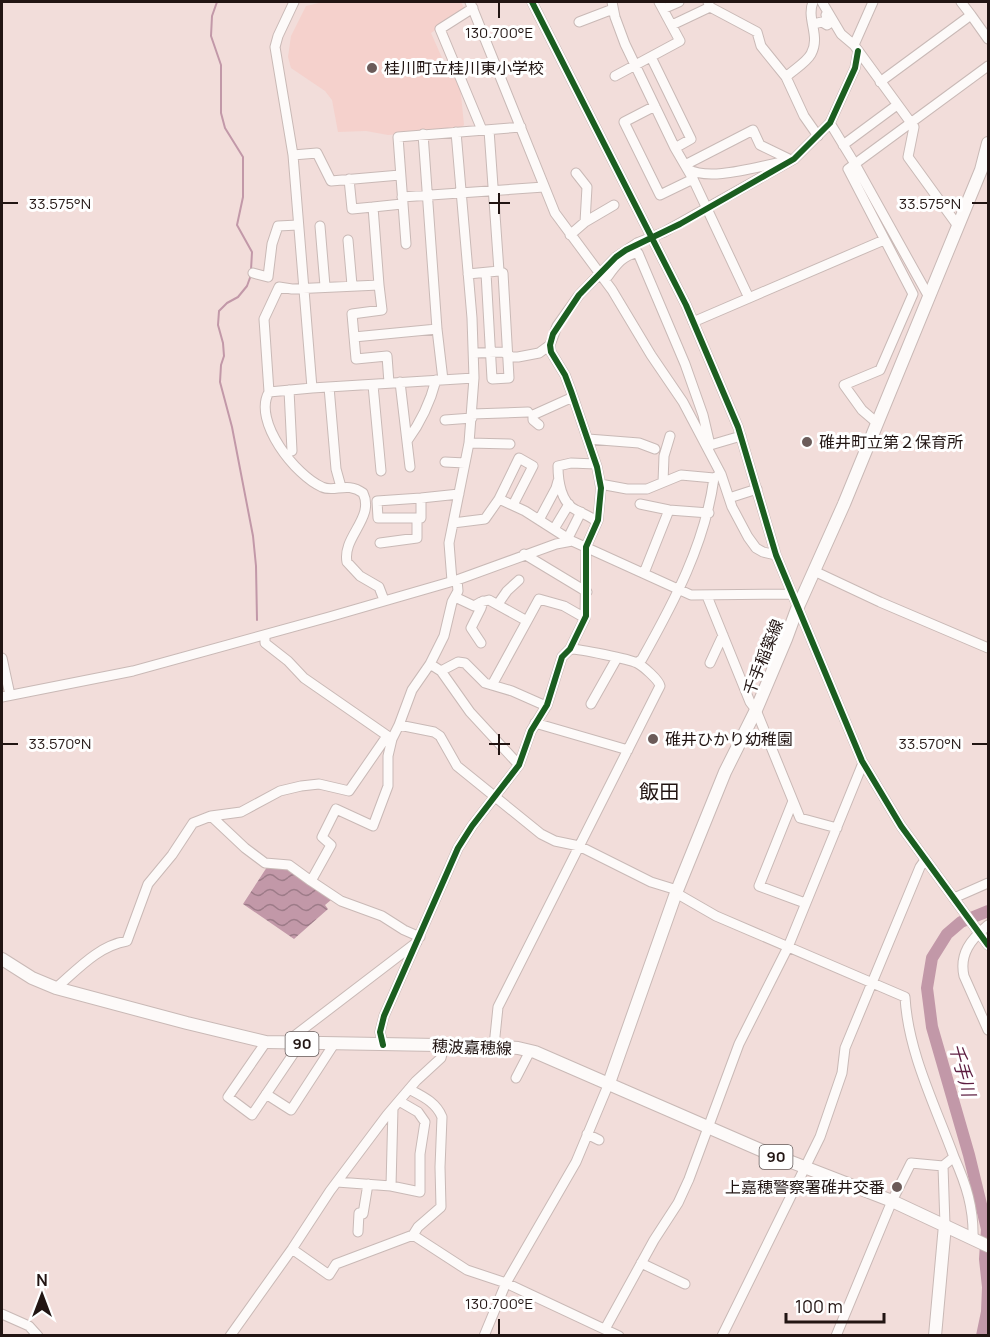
<svg xmlns="http://www.w3.org/2000/svg" width="990" height="1337" font-family="Manrope,'Noto Sans JP',sans-serif">
	<defs>
		<pattern id="water-waves" width="16" height="10" patternUnits="userSpaceOnUse" patternTransform="scale(1.5)"><rect width="16" height="10" fill="#c298a8"/><path d="M0 5q4-4 8 0t8 0" fill="none" stroke="#9d7b88"/></pattern>
	</defs>
	<rect width="100%" height="100%" fill="#f2ddda"/>
	<path fill="#f5d1cc" d="M323 2H461L465 10 431 33 446 67 453 68 460 84 464 125 460 129 388 135 366 131 338 132 332 100 325 91 291 68 288 57 291 36 306 6Z"/>
	<path fill="url(#water-waves)" d="M267 867 288 869 331 900 325 905 328 909 294 939 243 904Z"/>
	<g fill="none" stroke-linecap="round" stroke-linejoin="round">
		<path stroke="#c298a8" stroke-width="2" d="M217 2 212 16 211 36 221 65V113L225 128 243 157V197L237 225 252 252 251 270
			M251 275 247 286 238 297 227 303 219 311 218 325 223 343 224 356 221 365 220 382 232 427 253 536 256 566 257 620"/>
		<path stroke="#c298a8" stroke-width="12" d="M982 1336 987 1312 988 1287 985 1259 987 1229 969 1155 932 1027 927 988 932 958 947 934 961 922 988 911"/>
		<g stroke="#c9b9b6" stroke-width="11">
			<path id="minor" d="M294 2 278 36 275 47 293 155 312 388 474 378
				M470 2 555 213 612 290 651 355 683 402 721 474 732 507 748 537 756 548 763 552 776 555
				M532 2 686 305 738 427 776 555 862 761 901 826 988 945
				M612 2 615 17 625 44 675 148 693 179 749 298
				M708 2 710 7 757 32 761 46 786 77 804 116 818 136
				M822 2 841 34 854 45 914 127 908 157 958 226
				M961 2 971 15
				M473 8 440 29 482 130
				M663 9 679 2
				M579 22 613 9
				M813 24 822 22 827 25 830 23 826 15
				M672 25 710 7
				M854 45 873 2
				M651 57 691 139 675 148
				M615 76 680 41 659 2
				M786 77C793 70 806 63 811 54 821 36 806 19 813 2
				M880 82 971 15 988 39
				M655 106 624 122 660 195 693 179
				M830 123 855 164 929 297
				M423 134 437 329 443 380
				M843 145 897 105
				M293 155 317 153 331 181 400 175
				M685 165 753 130 760 145 791 160
				M688 169C710 182 758 166 783 162
				M349 179 352 209 373 207
				M402 197 544 187
				M585 222 614 205
				M320 226 325 286
				M664 232 794 159 830 123 855 68 858 51
				M570 235 585 222 587 187 576 173
				M348 240 352 285
				M406 244 398 137 521 127
				M253 273 268 277 272 244 278 226 298 225
				M486 273 492 379 509 378 503 273 499 271
				M468 274 499 271 489 130
				M608 276C616 265 624 254 638 253L685 364 703 415 710 445
				M379 285 382 310 352 314 356 359 387 356 389 383
				M693 322 884 240
				M354 337 437 329
				M474 353 503 352 512 357H518L539 353 550 345
				M400 382 410 467
				M373 385 381 471
				M329 387 336 469 341 487
				M312 388 269 392C252 421 296 476 322 487 334 493 347 481 363 493 375 518 342 537 347 562L360 576 379 587 384 600
				M289 390 292 451
				M269 392 264 319 279 287 292 289 379 285 373 207 402 204
				M472 414 528 412
				M445 420 472 418
				M876 422 862 410 844 385 880 370 913 294 848 169 988 66
				M539 425 533 420V415L573 397
				M588 439 639 443 655 449
				M407 441C421 422 430 403 436 380
				M469 443 510 444
				M707 446 741 436
				M445 462 465 463
				M596 464 571 463 558 466C558 481 561 503 576 510 583 514 590 516 597 522
				M663 482 664 456 670 436
				M600 484 627 489H647L681 475 714 478 719 475
				M421 498V518H378L377 501 421 498 459 494
				M729 498 757 489
				M499 499 525 511 572 541 691 595 791 594
				M640 504 669 510 709 513
				M539 520 556 488 558 481
				M453 523 485 519 499 499 519 458 533 466 513 505
				M554 529 569 504
				M568 538 581 512
				M380 543 417 538V518
				M524 554 587 592
				M814 571 880 602 988 648
				M644 573 669 510
				M452 581 449 543 469 443 474 378 472 318 456 132
				M707 596 750 702 756 710 800 818 837 828
				M455 597 474 606 481 602 489 600 527 621 539 599 564 606 585 618
				M498 604 507 591 519 580
				M265 635V643L288 661 304 678 392 739 399 725 412 690 430 664 444 636 452 602 458 591 457 580
				M481 643 471 628 481 608 483 601
				M2 658 10 695
				M637 663 642 659C674 602 705 544 714 478
				M710 663 723 635
				M430 664 441 671 470 712 519 765
				M441 671 458 662 465 663 485 683 512 691 546 706
				M492 685 527 621
				M2 697 133 671 329 617 457 580 556 544 572 541
				M591 704 617 658
				M535 723 628 750
				M399 725 434 732 440 736 457 766 541 834 555 841 579 846 651 882 677 890
				M387 736 349 791 319 784 301 786 280 791 241 812 211 816 245 848 265 863 289 865 311 881 331 845 322 837 336 809 373 826 388 786V756L392 739
				M793 801 759 886 805 903
				M311 881 341 901 382 916 404 930 420 937
				M676 893 716 916 905 997C908 1052 935 1105 954 1157L943 1166 945 1225
				M954 898 988 883
				M988 925C971 939 959 954 964 976L988 1030
				M56 988C78 969 98 946 127 941L148 884 172 855 193 823 211 816
				M266 1042 228 1097 252 1115 300 1044
				M285 1043 417 942
				M383 1045 380 1032 384 1016 458 848 472 826 519 765 531 731 547 705 562 657 570 649 585 618 586 547 598 520 601 488 597 467 571 391 565 375 551 352 550 345 557 326 579 295 616 257 637 243
				M494 1046 498 1007 660 686C659 680 643 666 637 663 629 659 580 649 570 649
				M516 1078 530 1051
				M409 1089C422 1096 436 1102 442 1117L440 1167 441 1207 418 1227 413 1235
				M266 1094 291 1110 334 1044
				M587 1134 599 1140
				M954 1157C966 1184 974 1208 973 1239
				M337 1182 391 1186 393 1108
				M391 1186 420 1192V1154L425 1122 418 1112 399 1101
				M358 1232 359 1213 363 1214 368 1184
				M292 1249 329 1275 336 1264 413 1235 467 1270 506 1283 619 1336
				M641 1263 685 1284
				M2 1314 29 1326 38 1336
				M605 1329 654 1240 678 1203 689 1179 739 1044 788 947 863 763
				M230 1336 292 1249 330 1191 387 1115 416 1081 441 1058 444 1046
				M484 1336 506 1283 576 1162 609 1083
				M722 1336 820 1137 842 1073 845 1048 920 867 925 860
				M836 1336 892 1201 911 1163 943 1166"/>
		</g>
		<g stroke="#c9b9b6" stroke-width="14">
			<path id="major" d="M2 959 32 978 56 988 187 1023 266 1042 494 1046 518 1048 535 1052 763 1151 892 1201 988 1246
				M609 1083 676 893 725 772 756 710 786 639 797 609 844 504 958 226 981 170 988 143
				M935 1336 945 1225"/>
		</g>
		<use href="#minor" stroke="#fdfaf9" stroke-width="9"/>
		<use href="#major" stroke="#fdfaf9" stroke-width="12"/>
		<g stroke="#c9b9b6" stroke-width="11" stroke-linecap="butt">
			<path id="minor-bridge" d="M637 243 664 232"/>
		</g>
		<use href="#minor-bridge" stroke="#fdfaf9" stroke-width="9"/>
		<g stroke="#fff" stroke-width="10">
			<path id="cycleway" d="M532 2 686 305 738 427 776 555 862 761 901 826 988 945
				M383 1045 380 1032 384 1016 458 848 472 826 519 765 531 731 547 705 562 657 570 649 586 616V547L598 520 601 488 597 467 571 391 565 375 551 352 550 345 553 334 579 295 616 257 626 250 680 224 794 159 830 123 855 68 858 51"/>
		</g>
		<use href="#cycleway" stroke="#1b5e20" stroke-width="6"/>
	</g>
	<path fill="none" stroke="#221513" stroke-width="2" d="M499 3V18M499 193V214M3 203H18M489 203H510M972 203H987M499 734V755M3 744H18M489 744H510M972 744H987M499 1319V1334"/>
	<g fill="#6b5b59" stroke="#fff" stroke-width="2">
		<circle cx="372" cy="68" r="6"/>
		<circle cx="807" cy="442" r="6"/>
		<circle cx="653" cy="739" r="6"/>
		<circle cx="897" cy="1187" r="6"/>
	</g>
	<g text-anchor="middle" stroke-width="6" stroke-linejoin="round" paint-order="stroke">
		<g fill="#fff" stroke="#645b5a" stroke-width="1.5">
			<rect x="285.5" y="1032" width="33" height="24" rx="4.5"/>
			<rect x="759.5" y="1145" width="33" height="24" rx="4.5"/>
		</g>
		<g font-size="15" font-weight="bold" fill="#221513">
			<text x="302" y="1049">90</text>
			<text x="776" y="1162">90</text>
		</g>
		<g font-size="16" fill="#221513" stroke="#fff" text-anchor="start">
			<text x="384" y="74">桂川町立桂川東小学校</text>
			<text x="819" y="448">碓井町立第２保育所</text>
			<text x="665" y="745">碓井ひかり幼稚園</text>
			<text x="885" y="1193" text-anchor="end">上嘉穂警察署碓井交番</text>
		</g>
		<g font-size="16" fill="#221513" stroke="#fff">
			<text transform="translate(763 657) rotate(-68)" y="6">千手稲築線</text>
			<text transform="translate(472 1047) rotate(2)" y="6">穂波嘉穂線</text>
		</g>
		<g font-size="18" font-style="italic" fill="#5c1d40" stroke="#fff">
			<text transform="translate(962 1070) rotate(75)" y="6">千手川</text>
		</g>
		<g font-size="20" fill="#221513" stroke="#fff">
			<text x="659" y="799">飯田</text>
		</g>
	</g>
	<g font-size="15" text-anchor="middle" fill="#221513" stroke="#fff" stroke-width="6" stroke-linejoin="round" paint-order="stroke">
		<text x="499" y="38">130.700°E</text>
		<text x="60" y="209">33.575°N</text>
		<text x="930" y="209">33.575°N</text>
		<text x="60" y="749">33.570°N</text>
		<text x="930" y="749">33.570°N</text>
		<text x="499" y="1309">130.700°E</text>
	</g>
	<rect width="990" height="1337" fill="none" stroke="#221513" stroke-width="6"/>
	<g transform="translate(42 1295)" stroke="#ffffff" stroke-width="4.5" paint-order="stroke">
	<path d="M0-4.5L10 22L0 15L-10 22Z" fill="#221513"/>
	<text y="-9" font-size="16" font-weight="bold" text-anchor="middle" fill="#221513">N</text>
	</g>
	<path d="M786 1313v9h98v-9" fill="none" stroke="#221513" stroke-width="3"/>
	<text x="795" y="1313" font-size="18" fill="#221513" stroke="#ffffff" stroke-width="4.5" paint-order="stroke">100 m</text>
</svg>
